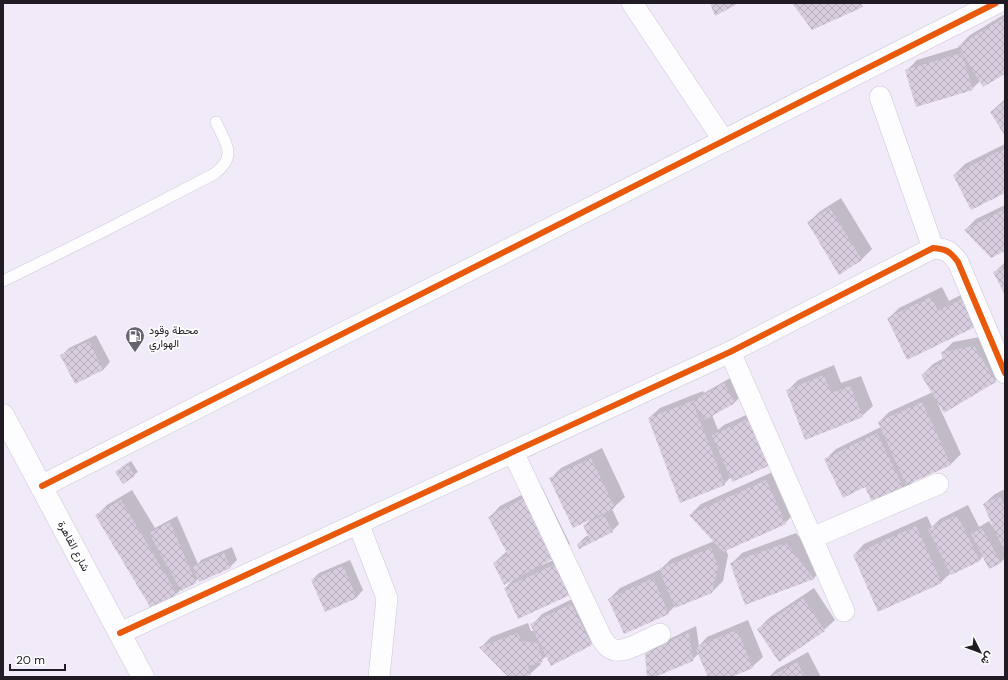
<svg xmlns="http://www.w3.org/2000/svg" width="1008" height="680" font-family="'DM Sans',Vazirmatn,sans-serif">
	<defs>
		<pattern id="building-cross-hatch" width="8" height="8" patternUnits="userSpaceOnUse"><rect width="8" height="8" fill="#d7cdde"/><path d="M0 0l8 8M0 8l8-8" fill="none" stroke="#b8afbe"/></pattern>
	</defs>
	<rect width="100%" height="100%" fill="#f1eaf9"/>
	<path fill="#0003" d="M1005 14V73L980 81 972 89 906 71 917 60 960 47 959 46 970 35Z
		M1005 99V134L991 112Z
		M1005 144V192L954 175 965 164Z
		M841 198 872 249 861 260 808 223 819 212Z
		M1005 205V250L965 230 976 219Z
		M1005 262V293L995 272Z
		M942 287 949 301 973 289 985 316 888 319 899 308Z
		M96 335 110 362 103 370 62 355 69 348Z
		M985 336 1005 371 995 381 938 404 961 454 950 465 914 481 904 490 865 486 825 460 836 449 881 427 879 422 889 412 933 392 922 375 933 364 944 358 943 352 953 342Z
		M834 365 841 383 861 376 873 406 862 416 787 391 798 380Z
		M732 377 742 395 735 402 712 415 718 430 724 425 764 407 731 477 724 484 649 418 660 408 703 391 704 393Z
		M602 448 625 497 612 509 619 524 612 531 578 544 585 537 589 535 585 525 591 519 550 479 561 468Z
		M131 461 138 472 123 483 116 472Z
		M777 470 796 512 785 523 726 550 728 555 723 581 712 592 675 606 668 613 609 599 620 588 661 569 671 559 714 541 690 515 701 504Z
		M541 485 570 544 560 554 542 564V565L569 553 582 583 505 588 516 577 494 563 507 551 490 517 500 506Z
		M1005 489V558L1001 562 990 568 983 556 980 560 952 574 951 573 941 582 854 555 864 544 927 516 932 527 940 519 968 505 979 527 989 521 993 527H994L984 504 995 494Z
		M132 490 155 528 177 516 198 564 201 560 232 547 237 560 230 567 199 578 195 582 181 589 177 594 97 515 107 505Z
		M796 533 823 568 813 579 731 564 742 553Z
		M350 560 363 590 356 598 312 580 319 573Z
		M814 588 835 620 824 630 758 629 769 618Z
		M582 594 602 634 591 644 547 656 540 661 541 664 530 674 521 677H509L481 647 491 637 528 623 531 631H535L532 625 542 614Z
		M748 620 763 657 752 667 728 677H709L699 653 692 660 652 677H648L646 654 653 647 696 626 699 646 707 637Z
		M808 652 821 677H769L777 669Z"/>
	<path fill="url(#building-cross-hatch)" d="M710 3H739L715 16Z
		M792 3H861L863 7 812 30Z
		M1005 17V74L983 87 958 46Z
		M962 53 973 90 916 107 905 70Z
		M1005 102V136L990 112Z
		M1005 148V193L971 210 953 175Z
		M830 208 862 260 839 275 807 222Z
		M1005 209V251L991 258 964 230Z
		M1005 266V295L993 272Z
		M931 297 938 311 962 299 975 327 907 360 887 318Z
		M89 341 103 370 75 384 60 355Z
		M974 346 996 382 944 413 921 375 943 361 941 352Z
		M824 375 831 393 850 386 863 417 805 440 786 390Z
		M724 383 735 403 705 420 693 401Z
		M692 401 725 485 680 503 648 418Z
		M922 402 951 465 906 485 878 422Z
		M753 417 773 464 732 482 712 435Z
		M877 433 905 491 874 506 865 487 843 498 824 459Z
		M591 458 615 508 573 528 549 478Z
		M127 463 135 476 123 484 115 472Z
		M766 480 786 524 723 552 689 515Z
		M530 495 560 555 504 585 493 563 508 555 488 517Z
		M1000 496 1005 507V553L983 504Z
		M121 500 177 594 152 610 95 515Z
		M604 515 613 532 579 549 577 544 589 538 583 525Z
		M957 515 980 561 951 575 928 529Z
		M170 522 196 583 181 591 149 533Z
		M916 526 942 583 878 612 853 555Z
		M982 528 1001 563 989 569 971 534Z
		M786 543 814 579 745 605 730 563Z
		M711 548 718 566 712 593 675 608 659 569Z
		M224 553 231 568 199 582 192 567Z
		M558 563 572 594 518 619 504 588Z
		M343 566 357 598 325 612 311 580Z
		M653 578 669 614 624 634 608 599Z
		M803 598 825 631 779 662 757 629Z
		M571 604 592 645 551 666 530 624Z
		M737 630 753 668 731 677H708L695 647Z
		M689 632 693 661 655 677H647L645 654Z
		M518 633 521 641 538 643 543 662 528 666 531 675 525 677H508L479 647Z
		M797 662 805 677H770Z"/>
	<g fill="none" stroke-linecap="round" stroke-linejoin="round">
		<g stroke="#ccc6d2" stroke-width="12">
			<path id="lane" d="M3 281 106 230 214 174C238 156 226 144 216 122"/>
		</g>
		<g stroke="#ccc6d2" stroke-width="22">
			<path id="street" d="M632 3 724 141
				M880 97 933 248
				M730 352 844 611
				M513 452 601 637C604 642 608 649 615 650 626 653 649 638 660 634
				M358 523 387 598 379 677
				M812 538 938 484
				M120 633 730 352 933 248C946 249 950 251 958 262L1005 373"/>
		</g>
		<g stroke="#ccc6d2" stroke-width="23">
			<path id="secondary" d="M3 415 143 677
				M42 486 996 3"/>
		</g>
		<use href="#lane" stroke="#fdfcfe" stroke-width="11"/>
		<use href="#street" stroke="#fdfcfe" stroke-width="21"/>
		<use href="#secondary" stroke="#fdfcfe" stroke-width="22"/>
		<g stroke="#fff" stroke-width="8">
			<path id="cycleway" d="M42 486 996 3
				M120 633 730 352 933 248C946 249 950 251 958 262L1005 373"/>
		</g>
		<use href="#cycleway" stroke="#e8590c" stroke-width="6"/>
	</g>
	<defs>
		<g id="fuel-pin" transform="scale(1)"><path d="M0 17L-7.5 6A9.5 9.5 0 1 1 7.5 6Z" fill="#69636f" stroke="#fff"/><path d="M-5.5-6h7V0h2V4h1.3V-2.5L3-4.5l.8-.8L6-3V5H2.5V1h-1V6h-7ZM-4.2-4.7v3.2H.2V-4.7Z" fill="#fff"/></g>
	</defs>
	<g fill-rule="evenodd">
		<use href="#fuel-pin" x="135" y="336"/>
	</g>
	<g text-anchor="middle" stroke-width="3.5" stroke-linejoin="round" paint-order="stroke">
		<g font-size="11" fill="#201b24" stroke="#fff" text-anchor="start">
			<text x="149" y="334">محطة وقود<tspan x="149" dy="13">الهواري</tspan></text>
		</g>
		<g font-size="11" fill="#201b24" stroke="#fff">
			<text transform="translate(74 546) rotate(62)" y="4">شارع القاهرة</text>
		</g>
	</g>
	<rect width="1008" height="680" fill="none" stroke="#201b24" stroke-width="8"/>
	<g transform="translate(980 652) rotate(132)" stroke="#ffffff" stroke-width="3" paint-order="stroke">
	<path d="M0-3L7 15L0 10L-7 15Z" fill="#201b24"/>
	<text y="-6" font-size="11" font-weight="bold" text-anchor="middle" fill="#201b24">ش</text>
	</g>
	<path d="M10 664v6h55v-6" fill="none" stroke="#201b24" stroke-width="2"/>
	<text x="16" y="664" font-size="12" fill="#201b24" stroke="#ffffff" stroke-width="3" paint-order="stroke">20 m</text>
</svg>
